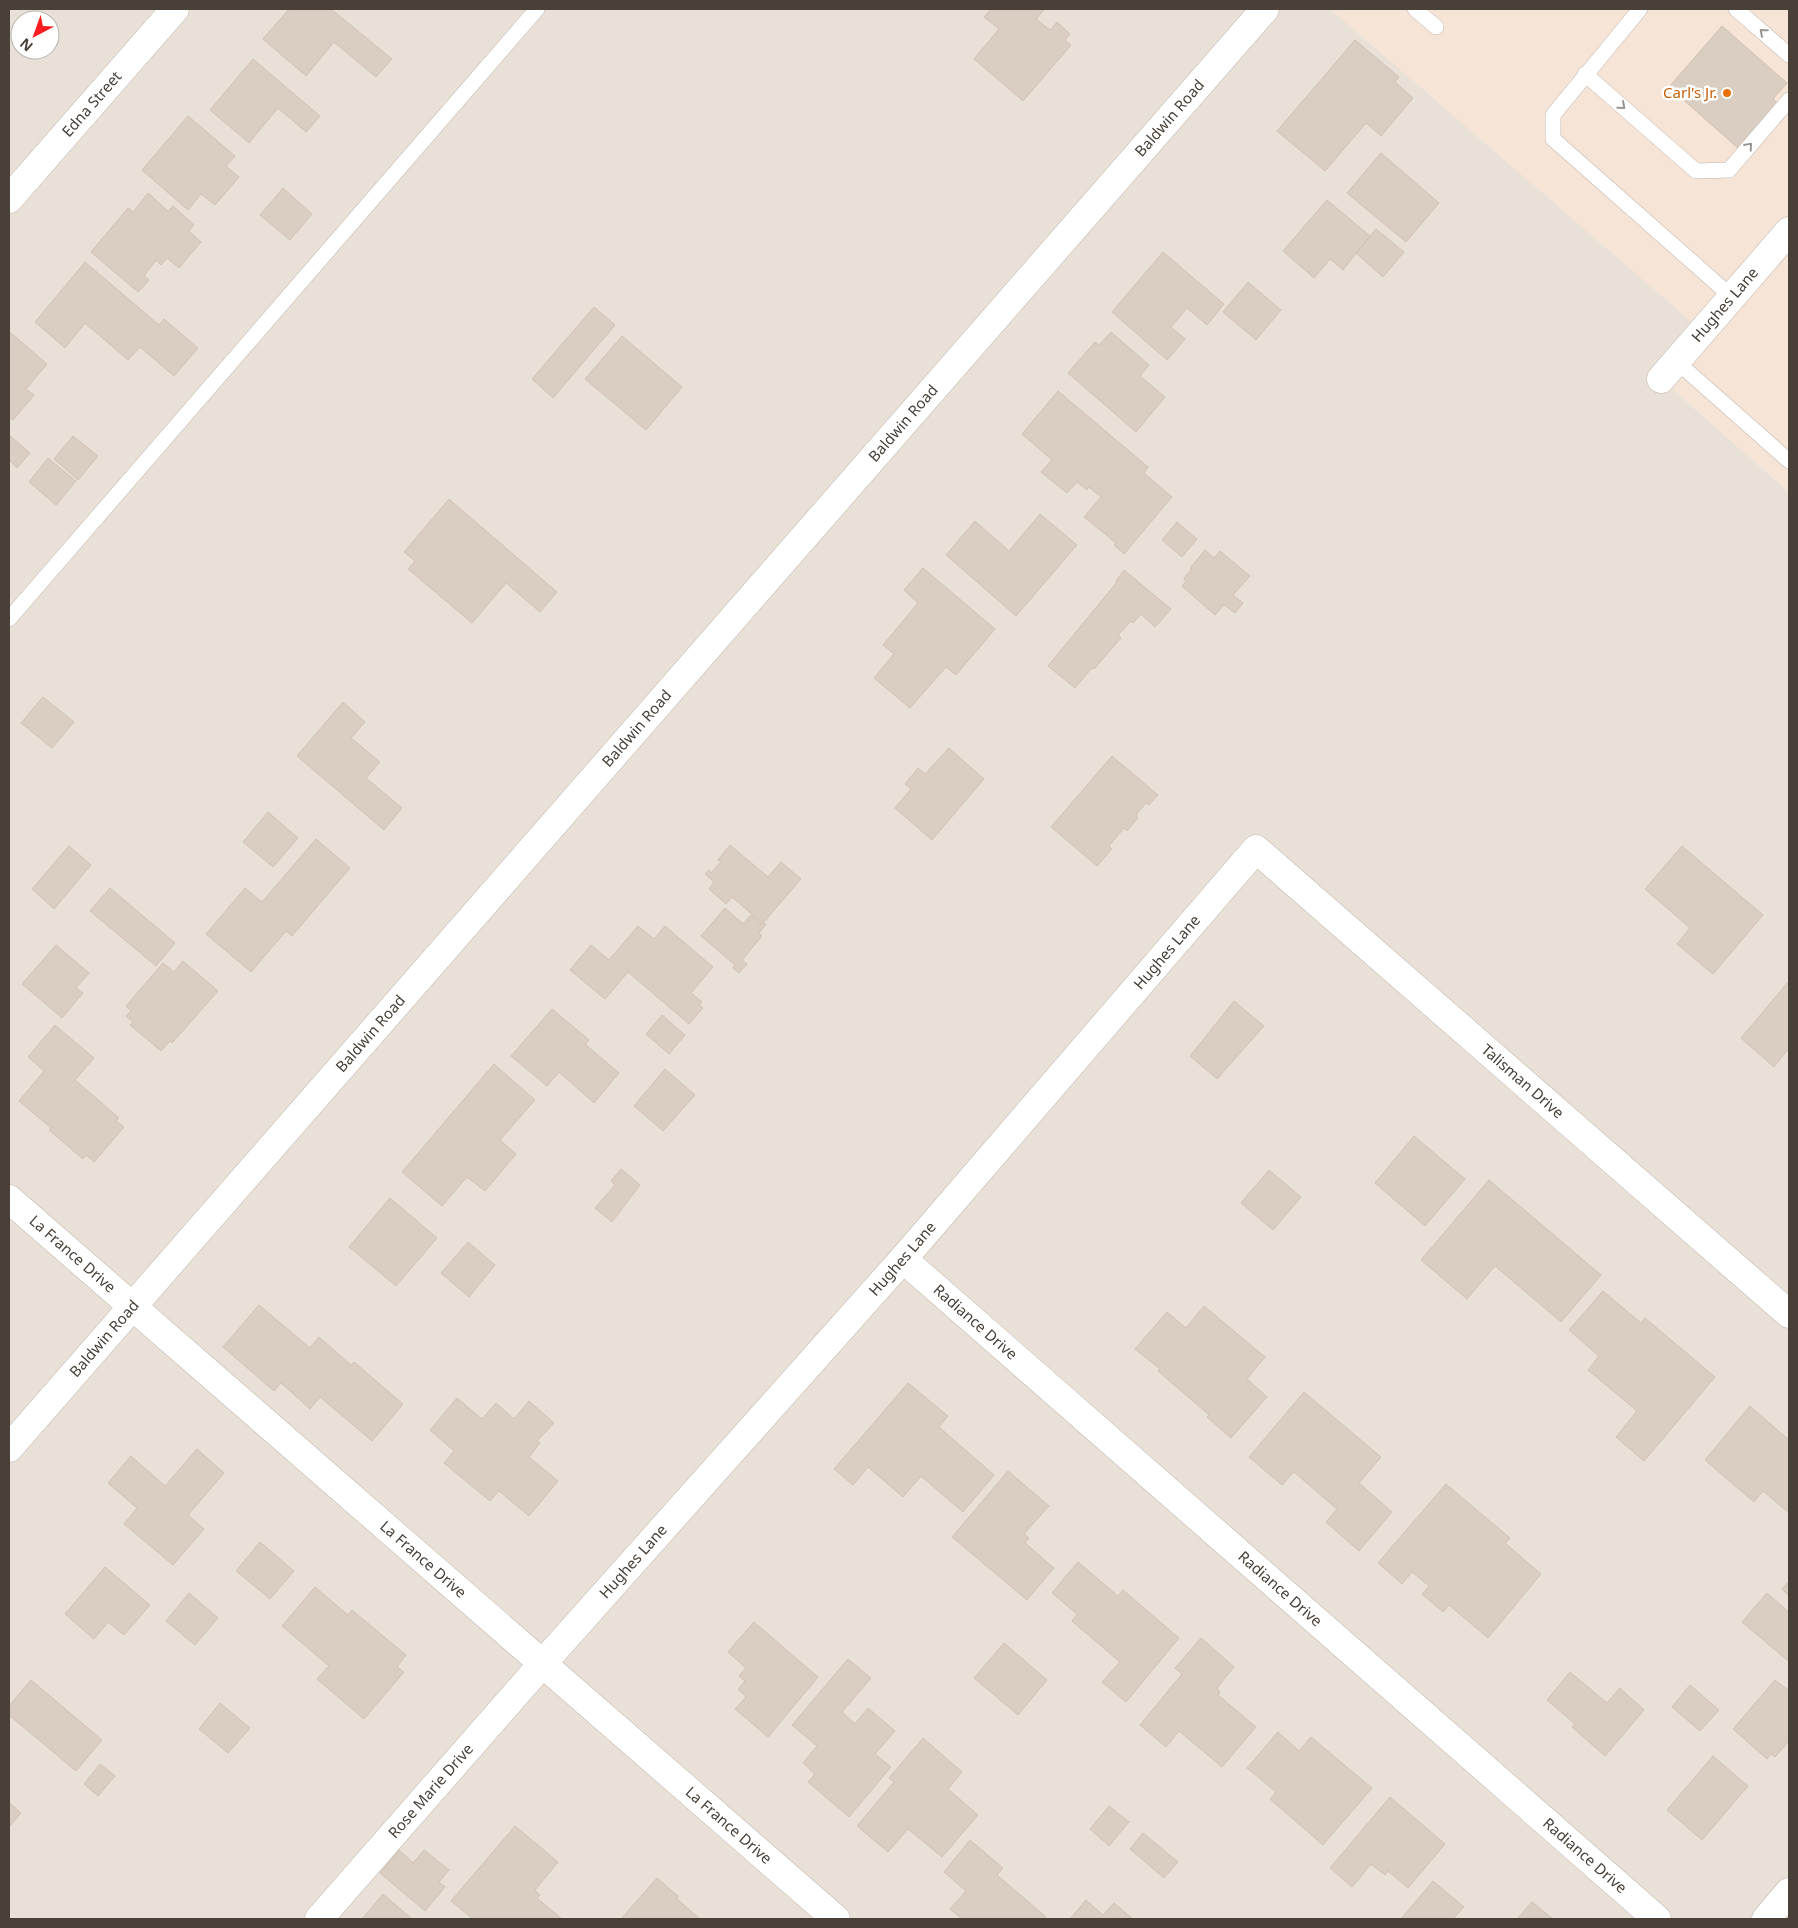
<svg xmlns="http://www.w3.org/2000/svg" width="1798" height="1928" font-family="'Noto Sans',sans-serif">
	<rect width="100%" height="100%" fill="#f5f0ea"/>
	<path fill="#e9e1d8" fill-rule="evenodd" d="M9 9H1331L1703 331 1661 379 1789 492V1919H9ZM20 20H50V50H20Z"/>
	<path fill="#f6e4d6" d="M1330 9H1789V492L1661 379 1702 331Z"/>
	<path fill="#dacdc2" stroke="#d2c1b3" d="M289 9H331L392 59 376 77 334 42 306 76 263 39Z
		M991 9H1045L1036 19 1050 30 1057 22 1070 34 1065 40 1071 45 1023 101 974 59 999 29 984 17Z
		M1722 26 1787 83 1773 99 1781 106 1739 149 1669 87Z
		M1355 40 1399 77 1395 82 1413 98 1381 136 1366 123 1325 171 1277 131Z
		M253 59 320 116 306 132 278 108 249 143 210 110Z
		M188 116 235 156 226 166 239 177 215 205 201 194 188 210 142 170Z
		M1381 153 1439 203 1406 242 1347 193Z
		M283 188 312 214 290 240 260 215Z
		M148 193 168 211 173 206 194 225 189 231 201 242 179 268 167 258 161 265 156 260 144 276 149 280 138 292 91 252 128 208 133 212Z
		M1327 200 1370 236 1343 270 1330 259 1314 278 1283 251Z
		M1376 229 1404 252 1383 277 1356 253Z
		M1163 252 1224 304 1207 325 1187 308 1171 327 1185 339 1167 360 1112 312Z
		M85 262 159 325 164 319 198 348 174 376 140 347 128 360 85 323 65 348 35 322Z
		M1248 282 1281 310 1256 340 1223 312Z
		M594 307 615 325 553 398 532 379Z
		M1111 332 1149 365 1140 376 1165 397 1136 432 1068 373 1095 342 1099 345Z
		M11 333 47 364 26 389 34 395 13 420 9 417V336Z
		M622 336 682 387 646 430 585 379Z
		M1058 391 1148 467 1144 473 1172 497 1124 554 1114 545 1116 543 1084 517 1101 497 1089 487 1087 490 1077 482 1067 493 1041 472 1052 460 1022 434Z
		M9 435 30 453 17 468 9 460Z
		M73 436 98 456 78 480 54 459Z
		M48 458 76 481 56 505 29 482Z
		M449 499 557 592 540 612 506 583 472 623 408 569 415 561 404 552Z
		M1040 514 1077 545 1016 616 946 555 975 521 1009 551Z
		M1177 522 1197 539 1182 557 1162 540Z
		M1205 550 1214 558 1220 551 1250 576 1233 595 1243 603 1235 613 1224 605 1215 615 1182 586 1186 581 1184 578 1192 569 1190 568Z
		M923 568 995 629 956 675 946 667 910 708 874 678 894 654 883 645 918 603 904 590Z
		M1124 570 1171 609 1155 627 1141 614 1133 623 1131 621 1118 635 1121 638 1094 669 1092 668 1075 688 1048 666 1117 582 1116 581Z
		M43 697 74 722 52 748 21 723Z
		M343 702 365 722 351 738 380 762 366 778 402 808 384 830 297 756Z
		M949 748 984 779 932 840 895 808 911 789 905 784 918 768 925 774Z
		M1112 756 1158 795 1149 805 1146 803 1136 815 1138 818 1127 831 1124 828 1109 846 1112 849 1097 866 1051 827Z
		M268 812 298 838 273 867 243 842Z
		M316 839 350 868 292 936 286 931 251 972 206 934 245 888 262 902Z
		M730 845 768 877 781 862 801 879 763 923 766 924 759 933 762 936 742 960 747 964 739 973 733 968 735 965 701 936 725 908 743 924 751 915 761 924 762 923 732 897 726 904 709 889 714 882 705 874 709 870 711 873 721 862 718 860Z
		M69 846 91 865 54 909 32 889Z
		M1682 846 1763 915 1713 974 1677 944 1690 928 1645 889Z
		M110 888 175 943 156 966 90 911Z
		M638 926 654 939 665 926 713 967 691 993 702 1002 699 1005 703 1008 689 1024 628 972 605 999 570 970 591 945 609 960Z
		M56 945 89 973 76 988 83 993 62 1018 22 984Z
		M183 961 218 991 172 1043 170 1041 161 1051 130 1025 133 1022 126 1016 131 1011 126 1006 163 963 174 972Z
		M1789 981V1048L1774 1067 1741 1038Z
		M1234 1001 1264 1026 1217 1079 1190 1056Z
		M552 1009 589 1040 585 1044 619 1073 594 1103 559 1072 547 1086 511 1056Z
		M662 1015 685 1035 669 1054 646 1034Z
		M55 1025 94 1058 75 1080 119 1118 116 1121 124 1127 94 1162 86 1155 83 1159 49 1130 51 1128 19 1101 44 1071 28 1057Z
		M494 1064 535 1100 500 1140 516 1154 485 1191 467 1177 442 1206 402 1172Z
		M665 1069 695 1095 663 1131 634 1106Z
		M1414 1136 1465 1179 1425 1226 1375 1183Z
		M621 1169 640 1185 612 1222 595 1208 615 1185 611 1181Z
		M1269 1170 1301 1197 1273 1230 1241 1203Z
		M1489 1180 1601 1275 1561 1322 1495 1266 1467 1299 1421 1260Z
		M390 1198 437 1238 396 1286 349 1247Z
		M468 1242 495 1265 469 1297 441 1273Z
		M1603 1291 1641 1323 1645 1318 1715 1377 1644 1461 1616 1437 1637 1411 1588 1370 1599 1356 1569 1330Z
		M259 1305 310 1348 319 1337 351 1365 354 1362 403 1404 372 1441 320 1397 310 1409 281 1383 274 1391 223 1347Z
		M1204 1306 1265 1357 1247 1379 1267 1397 1231 1438 1207 1417 1209 1415 1158 1371 1160 1369 1135 1349 1167 1312 1186 1328Z
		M908 1383 948 1416 939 1427 994 1475 963 1512 921 1476 903 1497 868 1467 853 1485 834 1469Z
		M1304 1392 1381 1457 1359 1483 1392 1512 1359 1551 1326 1522 1337 1509 1294 1472 1282 1485 1249 1457Z
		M457 1398 482 1419 496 1403 514 1419 529 1401 554 1423 537 1441 540 1443 529 1457 558 1481 529 1516 499 1491 490 1501 444 1463 454 1451 430 1430Z
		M1750 1406 1789 1440V1513L1763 1491 1754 1502 1705 1460Z
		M197 1449 224 1473 188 1515 204 1529 173 1565 124 1524 137 1508 108 1483 131 1456 165 1486Z
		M1008 1471 1049 1506 1024 1534 1029 1538 1025 1543 1054 1568 1027 1600 952 1537Z
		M1446 1484 1510 1538 1505 1543 1541 1574 1488 1638 1449 1605 1443 1612 1422 1594 1429 1586 1412 1572 1402 1584 1378 1563Z
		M260 1542 294 1571 270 1599 236 1571Z
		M1078 1562 1118 1596 1123 1590 1179 1638 1126 1702 1102 1682 1120 1662 1072 1621 1077 1614 1052 1593Z
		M105 1567 150 1605 124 1635 108 1622 94 1639 65 1614Z
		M1789 1581V1596L1782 1589Z
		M315 1587 348 1615 352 1610 406 1655 397 1667 404 1672 364 1719 317 1679 329 1666 282 1626Z
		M189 1593 218 1618 195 1645 166 1621Z
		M1767 1593 1789 1612V1657L1787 1660 1742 1622Z
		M754 1622 818 1677 768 1737 735 1709 746 1697 738 1689 745 1681 739 1676 746 1668 728 1652Z
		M1201 1638 1234 1667 1217 1688 1220 1692 1218 1695 1256 1727 1222 1767 1179 1731 1166 1747 1140 1725 1182 1674 1175 1668Z
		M1004 1643 1047 1680 1018 1715 974 1678Z
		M848 1659 871 1678 842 1712 855 1724 868 1708 895 1731 875 1754 891 1767 849 1817 808 1782 815 1774 803 1763 817 1746 792 1725Z
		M1570 1672 1607 1703 1620 1688 1644 1710 1605 1756 1572 1727 1575 1724 1547 1700Z
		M31 1680 102 1740 76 1771 9 1715V1706Z
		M1775 1680 1789 1691V1741L1775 1757 1771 1754 1767 1759 1733 1729Z
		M1690 1685 1719 1710 1700 1731 1672 1707Z
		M220 1703 250 1728 228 1753 199 1729Z
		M1278 1732 1299 1751 1311 1737 1372 1788 1323 1845 1270 1799 1276 1792 1247 1768Z
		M923 1738 962 1772 948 1789 978 1815 942 1857 908 1829 888 1852 857 1826 894 1782 889 1778Z
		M1713 1756 1748 1786 1702 1840 1667 1810Z
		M100 1764 115 1776 98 1796 84 1784Z
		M1390 1797 1445 1844 1408 1888 1388 1871 1385 1875 1371 1864 1352 1887 1330 1868Z
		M9 1802 21 1813 9 1827Z
		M1109 1806 1129 1822 1109 1846 1090 1829Z
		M515 1826 558 1862 535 1890 540 1895 537 1898 562 1919H473L451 1901Z
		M1143 1833 1178 1862 1164 1878 1130 1849Z
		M970 1840 1003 1868 997 1875 1046 1917 1045 1919H962L950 1909 966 1891 944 1872Z
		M399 1850 413 1863 424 1850 449 1870 439 1882 445 1887 425 1911 380 1873Z
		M657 1878 678 1896 677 1899 700 1919H621Z
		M1433 1881 1464 1907 1453 1919H1401Z
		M383 1894 412 1919H362Z
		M1086 1900 1103 1915 1114 1903 1133 1919H1070Z
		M1532 1902 1553 1919H1517Z"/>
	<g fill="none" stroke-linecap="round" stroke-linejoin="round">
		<g stroke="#c1b6ad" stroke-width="16">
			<path id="lane" d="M1415 9 1436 27
				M1640 9 1553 115V139L1732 297
				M1736 9 1789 55
				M1585 74 1696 171 1729 170 1789 100
				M1676 361 1789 461
				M9 619 537 9"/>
		</g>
		<g stroke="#c1b6ad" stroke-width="29">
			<g id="street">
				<path id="s1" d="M9 199 175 9"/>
				<path id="s2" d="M1661 379 1789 231"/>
				<path id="s3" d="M9 1199 836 1919"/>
				<path id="s4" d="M903 1259 1657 1919"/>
				<path id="s5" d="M9 1448 1265 9"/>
				<path id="s6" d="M319 1919 543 1663 903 1259 1256 849 1789 1314"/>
				<path d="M1766 1919 1789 1892"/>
			</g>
		</g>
		<use href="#lane" stroke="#fff" stroke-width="15"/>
		<use href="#street" stroke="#fff" stroke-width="28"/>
	</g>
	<defs><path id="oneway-chevron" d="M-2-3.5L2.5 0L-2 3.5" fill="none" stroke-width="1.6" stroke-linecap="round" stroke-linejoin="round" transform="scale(1.25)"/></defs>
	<g stroke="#9b9692">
		<use href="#oneway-chevron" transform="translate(1763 32) rotate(-139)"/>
		<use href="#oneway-chevron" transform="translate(1622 106) rotate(41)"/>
		<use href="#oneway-chevron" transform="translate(1749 146) rotate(-49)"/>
	</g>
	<circle fill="#e8710a" stroke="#fff" stroke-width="2" cx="1727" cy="93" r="5"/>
	<g text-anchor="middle" stroke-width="5" stroke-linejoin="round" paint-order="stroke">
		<g font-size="15" fill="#c56008" stroke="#fff" text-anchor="end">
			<text x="1717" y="98">Carl's Jr.</text>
		</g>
		<g font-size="15" fill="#494038" stroke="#fff">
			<text dy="5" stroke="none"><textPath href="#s1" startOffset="126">Edna Street</textPath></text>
			<text dy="5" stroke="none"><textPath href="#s5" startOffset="1765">Baldwin Road</textPath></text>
			<text dy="5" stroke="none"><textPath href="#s2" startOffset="98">Hughes Lane</textPath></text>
			<text dy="5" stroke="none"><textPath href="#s5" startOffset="1360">Baldwin Road</textPath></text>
			<text dy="5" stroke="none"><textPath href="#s5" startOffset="955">Baldwin Road</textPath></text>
			<text dy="5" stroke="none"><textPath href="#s6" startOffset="1286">Hughes Lane</textPath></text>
			<text dy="5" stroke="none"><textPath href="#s5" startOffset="550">Baldwin Road</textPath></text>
			<text dy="5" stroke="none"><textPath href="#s6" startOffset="1776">Talisman Drive</textPath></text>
			<text dy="5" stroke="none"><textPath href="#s3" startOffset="84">La France Drive</textPath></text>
			<text dy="5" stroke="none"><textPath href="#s6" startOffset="881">Hughes Lane</textPath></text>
			<text dy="5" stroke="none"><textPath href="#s4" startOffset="96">Radiance Drive</textPath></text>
			<text dy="5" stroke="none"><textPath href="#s5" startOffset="145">Baldwin Road</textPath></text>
			<text dy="5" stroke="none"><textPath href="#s3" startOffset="549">La France Drive</textPath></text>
			<text dy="5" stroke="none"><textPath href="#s6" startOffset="476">Hughes Lane</textPath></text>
			<text dy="5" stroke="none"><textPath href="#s4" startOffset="501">Radiance Drive</textPath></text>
			<text dy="5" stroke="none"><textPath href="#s6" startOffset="170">Rose Marie Drive</textPath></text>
			<text dy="5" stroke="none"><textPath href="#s3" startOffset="954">La France Drive</textPath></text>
			<text dy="5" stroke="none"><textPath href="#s4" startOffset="906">Radiance Drive</textPath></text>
		</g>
	</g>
	<rect width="1798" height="1928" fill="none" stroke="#494038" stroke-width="20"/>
	<g transform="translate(35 35) rotate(221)"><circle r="24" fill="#ffffff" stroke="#b6b3af"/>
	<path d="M0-4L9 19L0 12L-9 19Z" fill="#f91d1f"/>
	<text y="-8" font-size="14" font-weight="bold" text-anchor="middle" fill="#494038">N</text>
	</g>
</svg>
